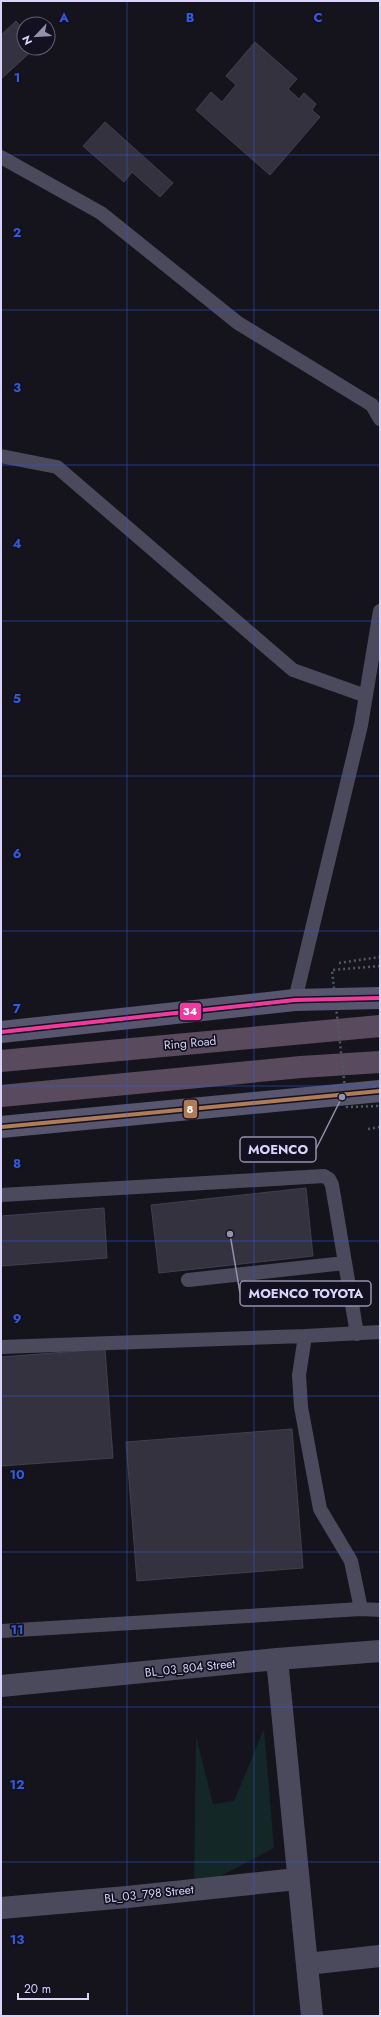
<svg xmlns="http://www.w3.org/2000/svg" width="381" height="2017" font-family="Jost,sans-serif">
	<rect width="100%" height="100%" fill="#15141c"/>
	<path fill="#132727" d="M264 1729 274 1848 194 1890 196 1736 213 1804 234 1801Z"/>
	<path fill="#33323e" stroke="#423f4f" d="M16 21 24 30V48H35L1 79V35Z
		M255 42 297 79 288 89 299 99 304 93 316 104 312 110 320 117 270 175 196 110 211 92 222 102 236 85 226 76Z
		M105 122 173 183 160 197 132 172 124 182 83 146Z
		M306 1188 313 1256 159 1273 151 1205Z
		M104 1208 107 1258 1 1266V1216Z
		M105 1349 113 1458 1 1466V1357Z
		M292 1429 303 1568 137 1581 126 1442Z"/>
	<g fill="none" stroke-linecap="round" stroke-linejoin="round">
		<path stroke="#4d5a65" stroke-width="2.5" stroke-dasharray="2 3" stroke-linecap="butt" d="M339 963 380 957
			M368 1129 380 1127"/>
		<path stroke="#4b4a5c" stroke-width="14" d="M1 157 101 213 238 323 372 405 380 419
			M1 456 57 467 293 670 366 696
			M295 1000 361 725 380 611
			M1 1195 324 1176 329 1179 332 1185 357 1334
			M188 1280 345 1263
			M1 1347 305 1336
			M361 1609 351 1561 320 1509 301 1407 299 1375 305 1336 380 1332
			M1 1631 361 1609 380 1610"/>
		<path stroke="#4b4a5c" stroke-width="22" d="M277 1659 312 2016
			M1 1686 277 1659 380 1651
			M1 1908 127 1897 297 1879
			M307 1964 380 1956"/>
		<path stroke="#57566e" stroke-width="22" d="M1 1032 295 1000 380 998
			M1 1127 380 1091"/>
		<path stroke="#5a4a5d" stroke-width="22" d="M1 1061 380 1026
			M1 1096 301 1067 380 1062"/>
		<path stroke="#4d5a65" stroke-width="2.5" stroke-dasharray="2 3" stroke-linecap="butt" d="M380 966 332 970 347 1107 380 1106"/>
		<g stroke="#131020" stroke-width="7">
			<path id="bus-1" d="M1 1032 295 1000 380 998"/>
		</g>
		<g stroke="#131020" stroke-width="7">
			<path id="bus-2" d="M1 1127 380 1091"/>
		</g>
		<use href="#bus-1" stroke="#f13a9d" stroke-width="4"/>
		<use href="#bus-2" stroke="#b07c57" stroke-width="4"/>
	</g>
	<path fill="none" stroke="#305bdb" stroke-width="1" stroke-opacity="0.55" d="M127 1V2016M254 1V2016M1 155H380M1 310H380M1 465H380M1 621H380M1 776H380M1 931H380M1 1086H380M1 1241H380M1 1396H380M1 1552H380M1 1707H380M1 1862H380"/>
	<g text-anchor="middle" stroke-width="3.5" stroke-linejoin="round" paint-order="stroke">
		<g font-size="12" fill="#d8d4fa" stroke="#131020">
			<text transform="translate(190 1043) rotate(-5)" y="4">Ring Road</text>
			<text transform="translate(190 1668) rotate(-6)" y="4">BL_03_804 Street</text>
			<text transform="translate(149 1894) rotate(-6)" y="4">BL_03_798 Street</text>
		</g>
	</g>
	<g font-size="13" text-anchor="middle" font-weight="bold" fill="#305bdb" stroke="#131020" stroke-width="3.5" stroke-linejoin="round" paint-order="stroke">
		<text x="64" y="22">A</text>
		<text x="190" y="22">B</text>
		<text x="318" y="22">C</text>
		<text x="17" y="82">1</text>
		<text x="17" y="237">2</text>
		<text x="17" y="392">3</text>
		<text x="17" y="548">4</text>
		<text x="17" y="703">5</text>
		<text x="17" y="858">6</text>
		<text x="17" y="1013">7</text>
		<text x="17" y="1168">8</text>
		<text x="17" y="1323">9</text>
		<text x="17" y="1479">10</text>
		<text x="17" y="1634">11</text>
		<text x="17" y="1789">12</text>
		<text x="17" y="1944">13</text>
	</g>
	<path fill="none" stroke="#9491ac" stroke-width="1.5" d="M342 1097L316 1149M230 1234L240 1293"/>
	<g fill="#9491ac" stroke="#131020" stroke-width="1.5">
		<circle cx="342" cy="1097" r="4"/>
		<circle cx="230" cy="1234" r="4"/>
	</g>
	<g fill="#131020" stroke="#9491ac" stroke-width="1.5">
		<rect x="240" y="1137" width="76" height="25" rx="4"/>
		<rect x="240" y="1281" width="131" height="25" rx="4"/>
	</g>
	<g font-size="13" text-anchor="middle" font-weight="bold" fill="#d8d4fa">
		<text x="278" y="1154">MOENCO</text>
		<text x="306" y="1298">MOENCO TOYOTA</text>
	</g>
	<g stroke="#131020" stroke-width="1.5">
		<rect x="179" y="1002" width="23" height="19" rx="4" fill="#f13a9d"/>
		<rect x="183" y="1099" width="15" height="20" rx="4" fill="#b07c57"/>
	</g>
	<g font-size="11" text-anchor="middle" font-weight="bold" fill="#fff">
		<text x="190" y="1015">34</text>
		<text x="190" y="1113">8</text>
	</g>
	<rect width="381" height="2017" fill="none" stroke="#d8d4fa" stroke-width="4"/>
	<g transform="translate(36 36) rotate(245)"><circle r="19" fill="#131020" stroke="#625e77"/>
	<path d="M0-3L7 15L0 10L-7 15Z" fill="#9491ac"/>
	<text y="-6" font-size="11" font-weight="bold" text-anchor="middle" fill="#d8d4fa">N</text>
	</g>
	<path d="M18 1993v6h70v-6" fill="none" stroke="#d8d4fa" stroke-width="2"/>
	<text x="24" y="1993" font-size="12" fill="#d8d4fa" stroke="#131020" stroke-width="3" paint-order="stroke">20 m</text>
</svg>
